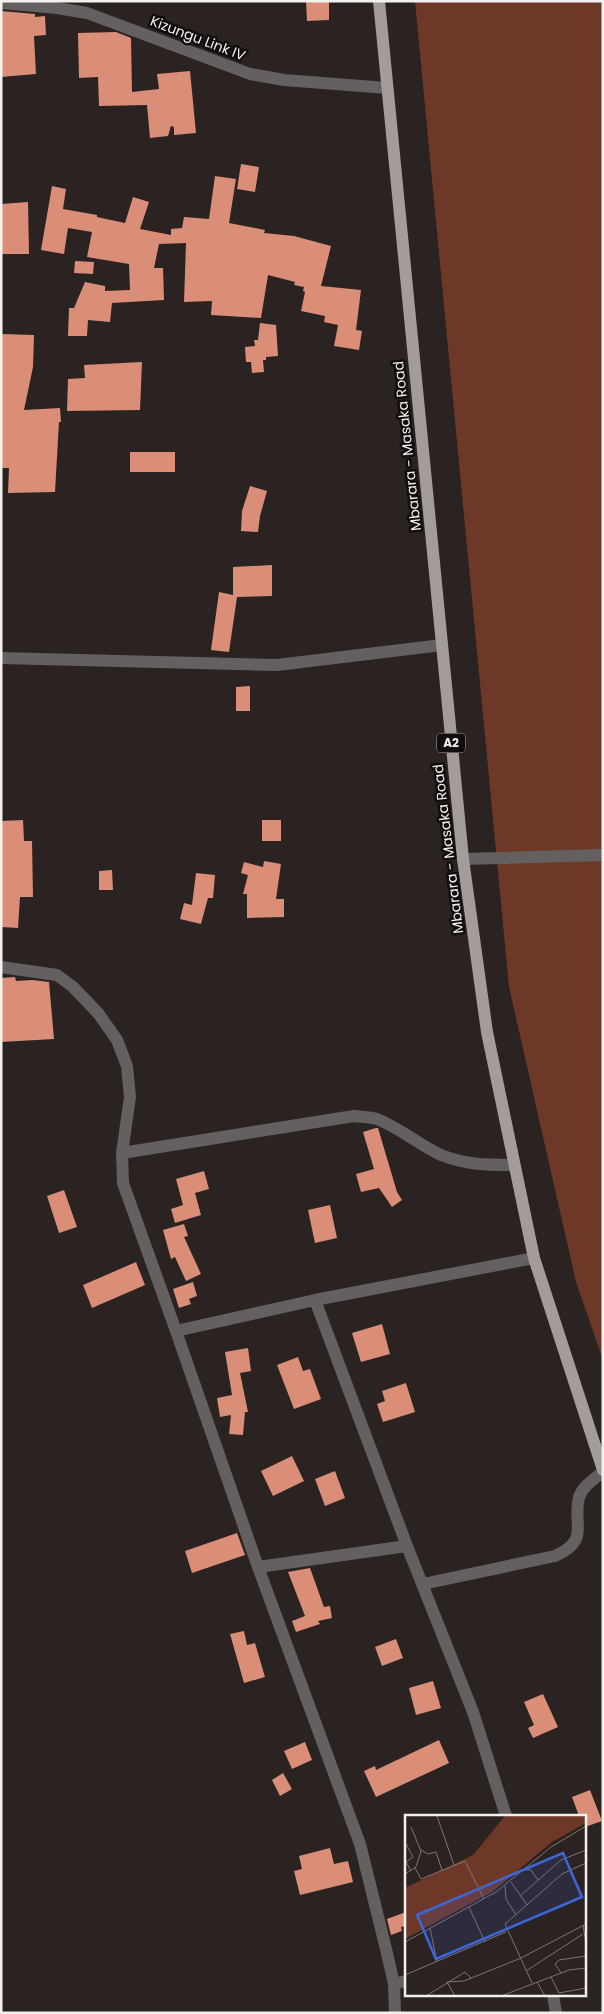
<svg xmlns="http://www.w3.org/2000/svg" width="604" height="2014" font-family="Poppins,sans-serif">
	<rect width="100%" height="100%" fill="#2a2321"/>
	<path fill="#6e3828" d="M415 1H603V1360L576 1282 509 987Z"/>
	<path fill="#da8e78" d="M306 1H329V20L307 21Z
		M1 11 35 14V17L45 16 46 35 34 36 36 74 1 77Z
		M116 32 131 38 132 92 159 89 157 74 190 71 196 133 174 135V127L171 126 168 136 150 138 147 105 99 106 98 77 79 78 78 33Z
		M241 164 259 167 255 192 237 189Z
		M215 176 236 179 229 223 265 230 264 233 294 236 331 246 321 286 361 290 356 330 362 331 359 350 334 346 338 325 324 322 325 316 301 311 305 292 303 291 304 287 294 285 295 282 268 275 261 318 211 315 212 301 184 302 186 243 159 244 154 268H163L164 300 112 303 110 322 88 320 87 336H68L69 308H74L85 282 105 286V291L130 290 129 264 87 257 92 232 68 228 64 254 41 250 52 186 66 189 63 209 97 215V217L125 223 133 197 149 202 140 229 171 235V229L182 228 184 217 209 219Z
		M28 202 29 254H1V204Z
		M75 261 94 262 93 274 74 273Z
		M260 323 276 325 278 356 266 357V360H263L264 372 252 373 251 362H246L245 347 255 346 254 340H258Z
		M1 334 34 335 33 367 24 410 60 408 61 422H59L55 492 8 493 9 468H1Z
		M142 362 140 410 67 411 68 379 85 378 84 365Z
		M130 452H175V472H130Z
		M250 486 267 491 260 516 258 532 241 531 242 511Z
		M272 565V596L237 597 229 652 211 650 219 592 233 595V567Z
		M250 686V711H236V687Z
		M23 820 24 841H32L33 897H20L18 928 1 927V821Z
		M262 820H281V841H262Z
		M264 861 281 864 276 899H284V917L247 918V894H243L248 875 241 873 244 862 263 867Z
		M112 870 113 890H99V871Z
		M196 873 215 875 213 898H208L201 924 180 919 184 903 192 905Z
		M15 977 16 981 32 980 49 982 54 1039 1 1042V978Z
		M376 1128H378L397 1192 402 1200 392 1207 379 1188 361 1192 356 1174 374 1169 363 1132Z
		M204 1171 209 1189 195 1193 201 1215 175 1223 171 1209 183 1205 176 1179Z
		M64 1190 77 1227 59 1233 47 1196Z
		M330 1205 337 1238 315 1243 308 1210Z
		M184 1224 188 1236 184 1237 201 1274 186 1281 175 1257 171 1259 163 1230Z
		M136 1262 145 1285 92 1308 83 1285Z
		M193 1282 197 1296 189 1299 191 1304 179 1308 173 1289Z
		M382 1324 390 1354 361 1362 352 1333Z
		M248 1348 251 1371 240 1373 248 1412H245L243 1435 229 1434 231 1415 220 1417 217 1398 232 1395 225 1352Z
		M298 1357 303 1371 310 1369 321 1399 294 1409 277 1365Z
		M406 1383 415 1412 383 1422 377 1404 385 1401 382 1391Z
		M292 1456 304 1481 273 1496 261 1471Z
		M335 1471 345 1498 325 1506 315 1479Z
		M237 1533 245 1555 192 1573 185 1551Z
		M310 1568 324 1607 330 1606 332 1618 318 1621 320 1624 296 1632 292 1621 305 1616 288 1572Z
		M244 1631 247 1645 255 1643 265 1677 244 1683 230 1634Z
		M396 1639 403 1658 382 1666 375 1647Z
		M433 1681 441 1708 416 1715 409 1688Z
		M543 1694 558 1727 533 1738 528 1728 534 1725 524 1702Z
		M439 1740 449 1763 376 1797 364 1771 375 1766 376 1770Z
		M305 1742 312 1760 292 1769 284 1751Z
		M283 1773 292 1789 280 1796 272 1780Z
		M590 1790 602 1821 585 1827V1816H579L572 1797Z
		M330 1848 334 1864 348 1861 353 1882 300 1895 294 1871 302 1869 299 1856Z
		M406 1912V1926L401 1927 402 1931 391 1935 387 1919Z"/>
	<g fill="none" stroke-linecap="round" stroke-linejoin="round">
		<path stroke="#64605f" stroke-width="12" d="M1 3 57 8 87 13 250 74 284 80 387 88
			M1 658 277 665 442 645
			M463 859 603 855
			M1 967 57 975 73 987 98 1013 117 1040 127 1066 130 1097 122 1153 123 1183 176 1331 258 1567 360 1844 386 1949 394 1984 395 2013
			M122 1153 354 1116C361 1117 370 1117 377 1119 400 1128 419 1145 441 1155 466 1165 487 1165 513 1165
			M315 1300 407 1546 473 1712 506 1816
			M176 1331 315 1300 534 1258
			M258 1567 407 1546
			M423 1584 555 1556C591 1540 572 1525 579 1497 583 1486 594 1479 603 1472
			M394 1984 406 1981
			M553 1995 556 2013"/>
		<path stroke="#a39c9a" stroke-width="12" d="M379 1 463 859 487 1032 534 1258 603 1470"/>
	</g>
	<g text-anchor="middle" stroke-width="5" stroke-linejoin="round" paint-order="stroke">
		<rect fill="#100d0c" stroke="#b0acaa" stroke-width="1" x="437" y="733.5" width="28" height="19" rx="4"/>
		<g font-size="12" font-weight="bold" fill="#f4f0ee">
			<text x="451" y="747">A2</text>
		</g>
		<g font-size="14" fill="#f4f0ee" stroke="#100d0c">
			<text transform="translate(198 38) rotate(21)" y="5">Kizungu Link IV</text>
			<text transform="translate(407 446) rotate(-96)" y="5">Mbarara - Masaka Road</text>
			<text transform="translate(448 849) rotate(-97)" y="5">Mbarara - Masaka Road</text>
		</g>
	</g>
	<g transform="translate(405 1815)">
		<rect width="181" height="181" fill="#2a2321"/>
		<path d="M100 1H181V8L147 27 87 77 0 124V73L68 40Z" fill="#6e3828"/>
		<path fill="none" stroke="#7b7573" stroke-width="1" d="M32 1 49 50M0 27 8 42 1 47 6 56M16 35 23 39 31 37 37 55M10 53 16 64 60 46 79 84M119 55H126L133 65M0 59 11 52 16 36 6 12M106 67 122 90M100 71 101 84 111 100M115 81 156 45 181 35M64 92 80 127M178 110 181 129M25 113 32 147M0 127 91 77 146 32 181 11M121 156 178 119M156 158 150 149 154 145 181 141M0 160 101 117M146 162 154 178 181 173M42 167 59 166 116 143 181 109M42 167 50 181M132 167 140 181M127 168 100 109 157 59 181 48M21 181 60 157 66 163M96 181 164 155 181 153"/>
		<path fill="#3d66db" fill-opacity="0.15" stroke="#3d66db" stroke-width="2.5" d="M158 38 177 82 31 144 12 100Z"/>
		<rect width="181" height="181" fill="none" stroke="#f4f0ee" stroke-width="2.5"/>
	</g>
	<rect width="604" height="2014" fill="none" stroke="#f4f0ee" stroke-width="5"/>
</svg>
